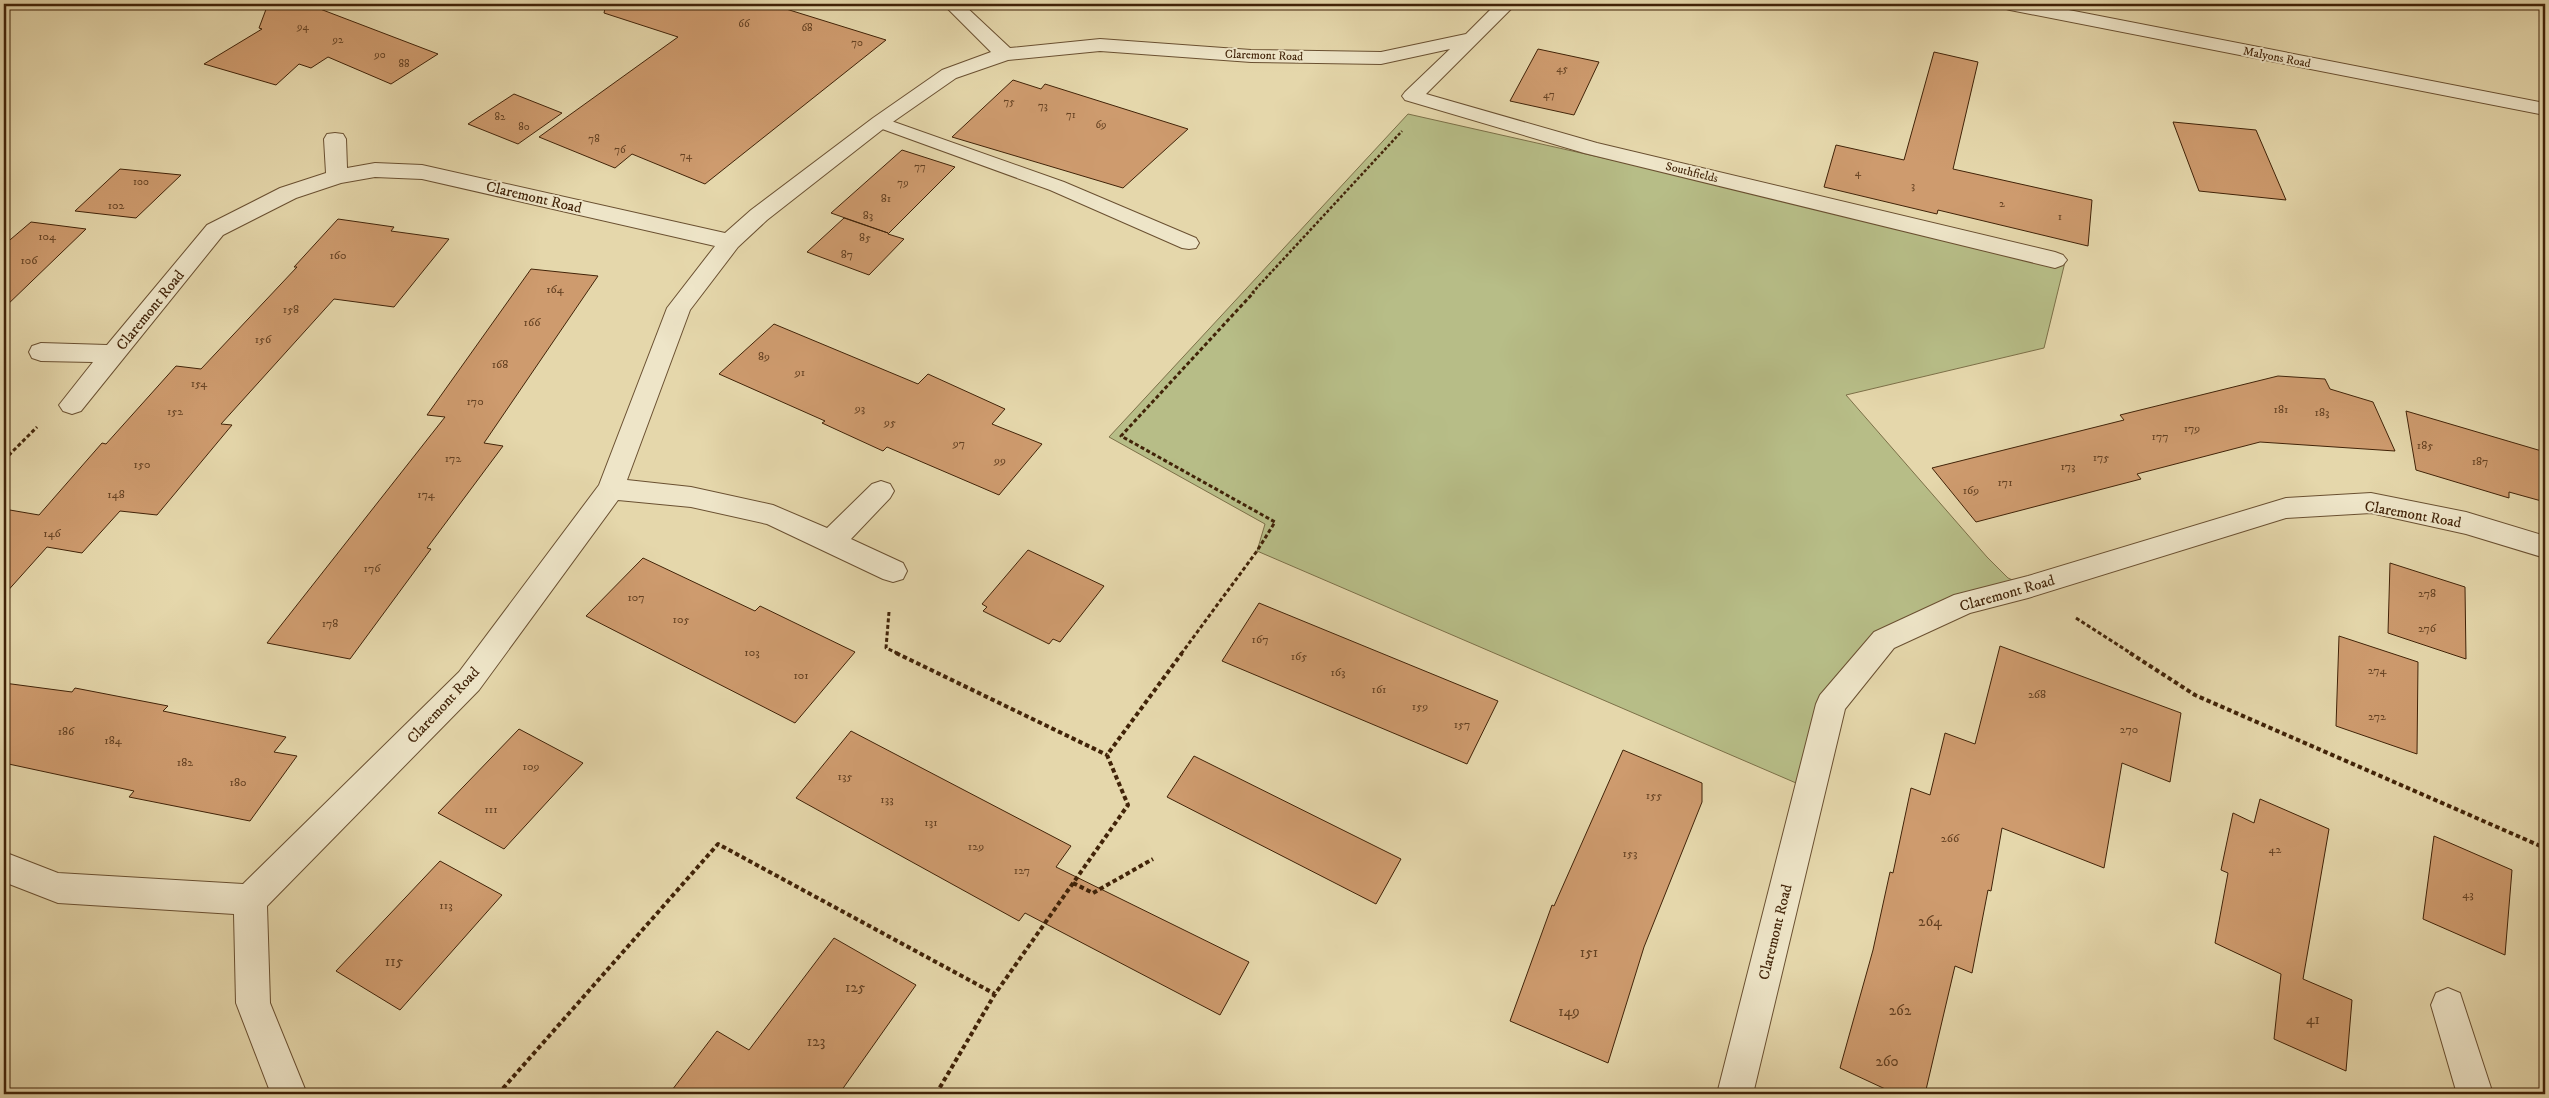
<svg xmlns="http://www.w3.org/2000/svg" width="2549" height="1098" font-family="'IM FELL DW Pica',serif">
	<rect width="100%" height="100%" fill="#e5d7ab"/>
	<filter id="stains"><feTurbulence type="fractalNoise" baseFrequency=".004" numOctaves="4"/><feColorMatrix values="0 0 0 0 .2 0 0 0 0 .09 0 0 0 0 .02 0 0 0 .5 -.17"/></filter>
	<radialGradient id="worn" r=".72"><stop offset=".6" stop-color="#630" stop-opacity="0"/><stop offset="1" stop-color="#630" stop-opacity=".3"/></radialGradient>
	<path fill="#b7bd87" stroke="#7c7048" d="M1408 114 2065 262 2044 348 1846 395 1987 557 2008 578 2028 587 1884 640 1831 704 1810 789 1257 551 1265 524 1109 437Z"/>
	<path fill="#ce9b6e" stroke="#412308" d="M268 4H307L438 54 391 84 328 57 311 68 299 64 276 85 204 64 262 29 259 28Z
		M606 4H770L886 40 705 184 632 154 615 168 539 137 678 37 604 13Z
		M1538 49 1599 62 1574 115 1510 101Z
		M1934 52 1978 62 1953 169 2092 200 2088 246 1938 210 1937 214 1824 187 1836 145 1904 160Z
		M1013 80 1041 89 1045 84 1188 129 1123 188 952 137Z
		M514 94 562 113 518 144 468 124Z
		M2173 122 2256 130 2286 200 2199 191Z
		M902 150 955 167 888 234 904 239 869 275 807 252 844 218 888 233 831 213Z
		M120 169 181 175 136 218 75 211Z
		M338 219 394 227 391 231 449 239 394 307 334 299 221 424 232 425 157 515 120 511 82 553 47 547 4 595V509L39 515 102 443 106 444 176 366 201 369 297 267H294Z
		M31 222 86 229 4 308V245Z
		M531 269 598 276 484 443 503 446 427 548 431 549 350 659 267 643 445 417 427 415Z
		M774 324 918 384 928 374 1005 409 992 424 1042 444 999 495 887 447 883 451 822 423 825 421 719 374Z
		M2278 376 2325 379 2330 389 2373 402 2395 451 2260 442 2137 474 2141 479 1976 522 1932 468 2124 420 2120 415Z
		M2406 411 2545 452V502L2509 492V498L2416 470Z
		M1028 550 1104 586 1060 642 1053 639 1049 644 983 611 987 607 982 604Z
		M643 558 755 611 760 606 855 652 795 723 586 616Z
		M2390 563 2465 587 2466 659 2388 633Z
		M1259 603 1498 701 1467 764 1222 661Z
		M2339 636 2418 662 2417 754 2336 726Z
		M2000 646 2181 713 2170 782 2122 763 2104 868 2002 828 1991 891 1988 890 1972 973 1955 966 1925 1094H1896L1840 1068 1873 950 1890 872 1893 873 1911 788 1930 795 1945 733 1975 744Z
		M4 683 72 692 75 688 168 706 163 711 286 737 274 752 297 756 250 821 129 797 134 791 4 763Z
		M519 729 583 763 504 849 438 813Z
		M851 731 1071 846 1056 867 1249 962 1220 1015 1025 913 1019 921 796 798Z
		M1623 750 1702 783V802L1644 947 1608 1063 1510 1021 1552 905 1554 906Z
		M1194 756 1401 859 1376 904 1167 797Z
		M2260 799 2329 829 2303 979 2352 1000 2346 1071 2274 1039 2281 974 2215 943 2228 873 2221 870 2233 813 2254 823Z
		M2434 836 2512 870 2505 955 2423 919Z
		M440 861 502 895 400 1010 336 971Z
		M834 938 916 985 839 1094H669L717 1031 749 1050Z"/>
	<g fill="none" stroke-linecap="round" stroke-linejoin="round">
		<g stroke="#6a5031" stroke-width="2">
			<path id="lane" d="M880 117 1064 182 1196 238 1199 243 1196 248 1189 249 1182 248 1050 190 874 126 871 122 874 118Z"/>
		</g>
		<g stroke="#6a5031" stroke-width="2">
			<path id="street" d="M943 4H963L1010 48 1100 39 1251 50 1381 52 1466 34 1496 4H1516L1426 94 1597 143 2055 252 2063 255 2067 260 2063 265 2055 268 1584 153 1405 100 1402 96 1405 92 1450 49 1381 64 1251 62 1100 51 1008 60 956 78 887 126 767 220 738 247 690 310 627 480 691 487 773 505 827 528 872 484 881 481 890 484 894 491 890 498 851 539 903 563 907 571 903 579 893 582 883 579 767 524 691 507 618 500 479 690 267 906 270 1003 307 1094H271L236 1003 234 914 58 903 4 882V852L58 873 243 884 459 672 599 485 667 308 715 246 422 179 375 177 341 183 296 198 223 235 81 411 72 414 63 411 59 405 93 362 41 361 32 358 29 352 32 346 41 343 107 345 207 225 280 188 326 173 324 139 327 134 335 133 343 134 346 139 347 168 375 163 422 165 725 233 751 210 873 118 942 70 991 52Z
				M2000 4H2038L2545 103V115L2010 10 2003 8Z
				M2371 493 2466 512 2545 536V558L2466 534 2371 513 2286 518 2028 598 1970 613 1894 648 1845 709 1753 1094H1717L1816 704 1820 695 1874 632 1954 595 2028 576 2286 498Z
				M2448 988 2460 993 2493 1094H2457L2431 1005 2436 993Z"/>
		</g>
		<path stroke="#412308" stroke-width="2.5" stroke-dasharray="3 2" stroke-linecap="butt" d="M1252 293 1402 131"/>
		<path stroke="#412308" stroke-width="3" stroke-dasharray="4 2.5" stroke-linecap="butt" d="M4 460 37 427
			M889 612 886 648 899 654
			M2076 618 2132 654
			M1181 654 1257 551 1275 522 1121 436 1254 292"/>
		<path stroke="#412308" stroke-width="4" stroke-dasharray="4.5 3" stroke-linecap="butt" d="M896 653 1107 755
			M2130 653 2195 695 2545 848
			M1073 883 1093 893 1153 859
			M498 1094 718 844 995 994
			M936 1094 995 994 1128 805 1107 755 1182 653"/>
		<use href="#lane" fill="#eee5c8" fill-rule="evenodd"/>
		<use href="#street" fill="#eee5c8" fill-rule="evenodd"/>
	</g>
	<g text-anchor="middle" stroke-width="4" stroke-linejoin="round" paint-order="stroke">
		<g font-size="11" fill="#644122">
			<text x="744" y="27">66</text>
			<text x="303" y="30">94</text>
			<text x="807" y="31">68</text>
			<text x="338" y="43">92</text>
			<text x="857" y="46">70</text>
			<text x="380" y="58">90</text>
			<text x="404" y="67">88</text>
			<text x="1562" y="72">45</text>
			<text x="1549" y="98">47</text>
			<text x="1009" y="105">75</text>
			<text x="1043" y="109">73</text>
			<text x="1071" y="118">71</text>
			<text x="500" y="120">82</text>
			<text x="1101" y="128">69</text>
			<text x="524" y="130">80</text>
			<text x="594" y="142">78</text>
			<text x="620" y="153">76</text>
			<text x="686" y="159">74</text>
			<text x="920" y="170">77</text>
			<text x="1858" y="176">4</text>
			<text x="141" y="185">100</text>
			<text x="903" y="186">79</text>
			<text x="1913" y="189">3</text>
		</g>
		<g font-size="12" fill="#412308" stroke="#eee5c8">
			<text transform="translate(1264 55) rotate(2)" y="4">Claremont Road</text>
			<text transform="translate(2277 57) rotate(11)" y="4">Malyons Road</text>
			<text transform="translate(1692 172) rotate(14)" y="4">Southfields</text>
		</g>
		<g font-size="12" fill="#644122">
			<text x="886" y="202">81</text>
			<text x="2002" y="207">2</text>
			<text x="116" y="209">102</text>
			<text x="868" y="219">83</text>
			<text x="2060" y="220">1</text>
			<text x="47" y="240">104</text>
			<text x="865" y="241">85</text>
			<text x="847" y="258">87</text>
			<text x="338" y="259">160</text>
			<text x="29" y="264">106</text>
			<text x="555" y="293">164</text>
			<text x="291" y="313">158</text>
			<text x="532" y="326">166</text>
			<text x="263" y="343">156</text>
			<text x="764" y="360">89</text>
			<text x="500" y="368">168</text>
			<text x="800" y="376">91</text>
			<text x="199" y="387">154</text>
			<text x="475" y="405">170</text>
			<text x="860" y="412">93</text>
			<text x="2281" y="413">181</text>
			<text x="175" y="415">152</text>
			<text x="2322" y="416">183</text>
			<text x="890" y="426">95</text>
			<text x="2192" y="432">179</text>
			<text x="2160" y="440">177</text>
			<text x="959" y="447">97</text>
			<text x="2425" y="449">185</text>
			<text x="2101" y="461">175</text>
			<text x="453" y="462">172</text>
			<text x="1000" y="464">99</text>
			<text x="2480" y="465">187</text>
			<text x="142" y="468">150</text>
			<text x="2068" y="470">173</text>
			<text x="2005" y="486">171</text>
			<text x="1971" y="494">169</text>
			<text x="116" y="498">148</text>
			<text x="426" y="498">174</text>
			<text x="52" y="537">146</text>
			<text x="372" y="572">176</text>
			<text x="2427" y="597">278</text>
			<text x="636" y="601">107</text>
			<text x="681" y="623">105</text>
			<text x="330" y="627">178</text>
			<text x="2427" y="632">276</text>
			<text x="1260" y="643">167</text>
			<text x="752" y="656">103</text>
			<text x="1299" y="660">165</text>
			<text x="2377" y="674">274</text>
			<text x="1338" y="676">163</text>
			<text x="801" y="679">101</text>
			<text x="1379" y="693">161</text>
			<text x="2037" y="698">268</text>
			<text x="1420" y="710">159</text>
			<text x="2377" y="720">272</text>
			<text x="1462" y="728">157</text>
			<text x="2129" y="733">270</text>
			<text x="66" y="735">186</text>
			<text x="113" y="744">184</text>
			<text x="185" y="766">182</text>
			<text x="531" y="770">109</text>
			<text x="845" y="780">135</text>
			<text x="238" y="786">180</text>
			<text x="1654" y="799">155</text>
			<text x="887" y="803">133</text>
			<text x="491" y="813">111</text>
			<text x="931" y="826">131</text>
			<text x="1950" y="842">266</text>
			<text x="976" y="850">129</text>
			<text x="2275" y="853">42</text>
			<text x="1630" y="857">153</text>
			<text x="1022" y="874">127</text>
			<text x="2468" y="898">43</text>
			<text x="446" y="909">113</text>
		</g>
		<g font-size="15" fill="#412308" stroke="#eee5c8">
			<text transform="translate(534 197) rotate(13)" y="5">Claremont Road</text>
			<text transform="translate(150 310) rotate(-51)" y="5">Claremont Road</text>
			<text transform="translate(2413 514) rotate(10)" y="5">Claremont Road</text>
			<text transform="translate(2007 593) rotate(-16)" y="5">Claremont Road</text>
			<text transform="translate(443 705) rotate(-47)" y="5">Claremont Road</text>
			<text transform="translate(1775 932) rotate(-76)" y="5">Claremont Road</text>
		</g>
		<g font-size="15" fill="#644122">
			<text x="1930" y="926">264</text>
			<text x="1589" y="957">151</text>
			<text x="394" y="966">115</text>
			<text x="855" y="992">125</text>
			<text x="1900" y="1015">262</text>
			<text x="1569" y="1016">149</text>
			<text x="2313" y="1024">41</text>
			<text x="816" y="1046">123</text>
			<text x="1887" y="1066">260</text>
		</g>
	</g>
	<rect width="2549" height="1098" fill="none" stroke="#e5d7ab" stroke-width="20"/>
	<rect x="5" y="5" width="2539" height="1088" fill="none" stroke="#412308" stroke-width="2.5"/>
	<rect x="10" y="10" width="2529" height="1078" fill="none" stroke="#412308"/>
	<rect width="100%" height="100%" filter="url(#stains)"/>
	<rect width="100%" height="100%" fill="url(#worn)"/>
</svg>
